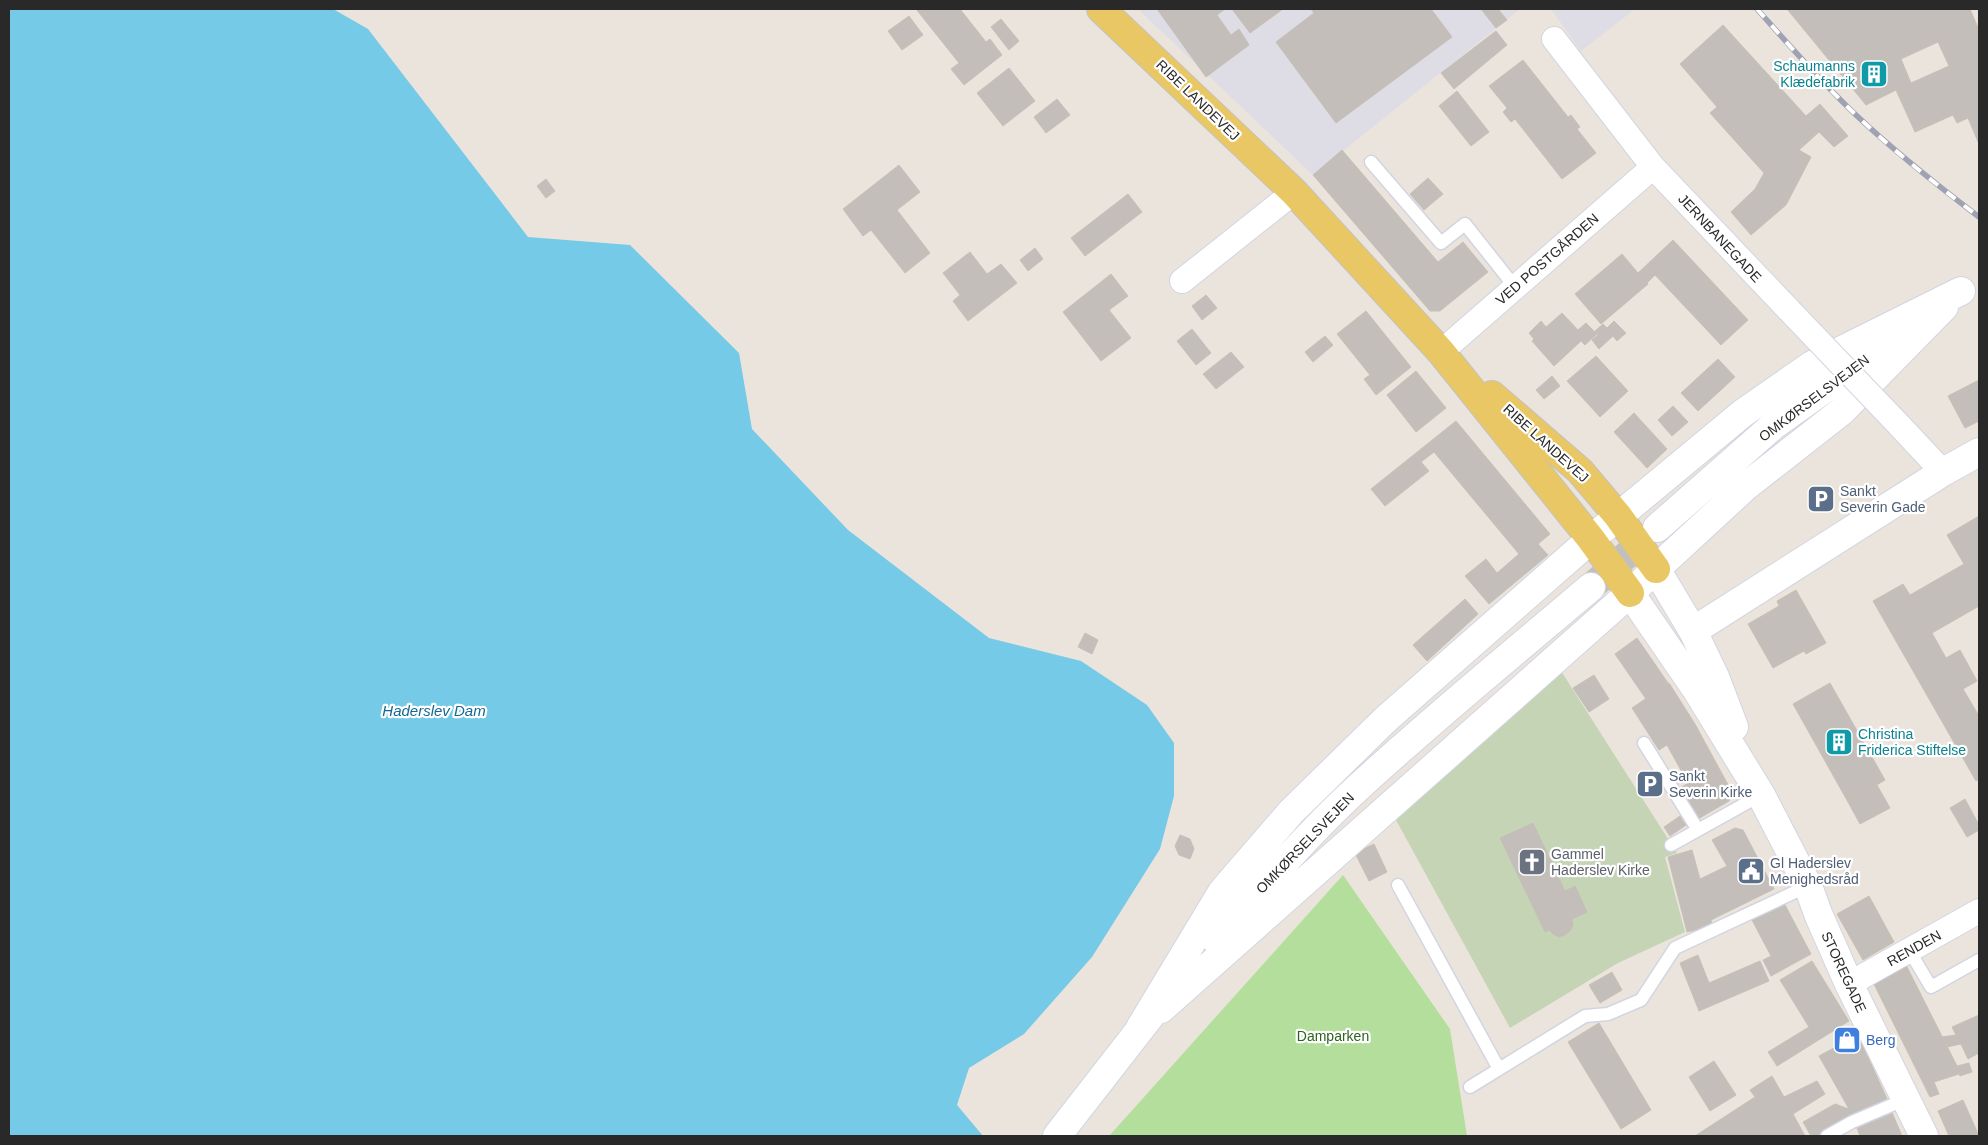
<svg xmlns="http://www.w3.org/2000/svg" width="1988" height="1145" font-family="Arial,sans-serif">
	<rect width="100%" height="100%" fill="#ebe4dc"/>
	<path fill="#dedce4" d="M1138 9H1520L1313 175Z
		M1551 9H1635L1581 51Z"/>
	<path fill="#b3de9c" d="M1343 875 1450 1029 1467 1136H1103L1110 1135Z"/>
	<path fill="#c4d4b4" d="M1561 671 1677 853 1665 857 1685 932 1618 963 1510 1028 1396 820Z"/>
	<path fill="#75cae7" d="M9 9H333L368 29 528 237 630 245 739 353 752 429 848 530 989 638 1081 661 1147 705 1174 743V796L1160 849 1092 957 1024 1034 969 1068 957 1105 983 1136H9Z"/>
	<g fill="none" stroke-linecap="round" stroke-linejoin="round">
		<path stroke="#156892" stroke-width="1" stroke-dasharray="6 5" stroke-linecap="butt" d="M9 1134 10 1136"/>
	</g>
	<path fill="#c3beb9" stroke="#c6c0b6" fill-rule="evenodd" d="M916 9H960L986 42 990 39 1002 55 964 85 951 69 959 63Z
		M1157 9H1225L1217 15 1231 35 1239 29 1249 45 1206 77Z
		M1232 9H1283L1250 33Z
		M1311 9H1431L1452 37 1336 123 1276 42 1314 13Z
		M1481 9H1498L1507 20 1496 28Z
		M1787 9H1970L1979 30V144L1968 118 1957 123 1953 115 1915 132 1896 90 1866 105ZM1938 42 1949 66 1911 83 1901 59Z
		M909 16 923 35 902 50 888 31Z
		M1001 19 1019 41 1009 50 991 27Z
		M1723 25 1806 116 1820 104 1848 136 1834 147 1819 132 1799 150 1811 157 1786 205 1751 235 1731 212 1755 189 1764 173 1710 113 1717 107 1680 64Z
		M1496 31 1507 45 1454 89 1441 73Z
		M1523 60 1568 117 1571 115 1580 127 1577 129 1596 153 1562 179 1515 119 1511 122 1503 112 1507 108 1489 86Z
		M1009 68 1035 101 1003 126 977 93Z
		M1457 91 1489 132 1471 146 1439 106Z
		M1057 99 1070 115 1046 133 1034 117Z
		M1342 150 1438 262 1463 242 1488 272 1440 311H1430L1313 175Z
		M899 165 920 192 897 210 930 253 905 273 871 230 863 236 843 209Z
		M1428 178 1443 194 1424 210 1410 194Z
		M546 179 555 191 546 198 537 186Z
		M1128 194 1142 212 1085 256 1071 238Z
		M1673 240 1748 320 1721 345 1655 275 1647 283 1648 284 1601 324 1575 294 1622 254 1638 273Z
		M1035 248 1043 259 1028 271 1020 260Z
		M970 252 987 274 1001 264 1017 283 968 321 953 301 960 295 943 273Z
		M1111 274 1128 296 1109 310 1131 338 1101 361 1063 312Z
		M1206 295 1217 308 1202 320 1192 306Z
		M1366 311 1411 367 1376 395 1364 379 1370 375 1337 334Z
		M1562 313 1578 330 1586 323 1597 334 1585 345 1581 341 1554 366 1532 341 1534 339 1529 333 1541 321 1546 327Z
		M1614 321 1626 333 1617 341 1613 336 1599 349 1592 340 1598 335 1595 331 1603 324 1607 328Z
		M1192 329 1211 353 1196 365 1177 341Z
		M1325 336 1333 345 1313 362 1305 352Z
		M1231 352 1244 367 1216 389 1203 374Z
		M1596 356 1628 391 1600 417 1567 381Z
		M1718 359 1735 377 1698 411 1681 393Z
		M1416 371 1446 408 1416 432 1387 395Z
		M1552 376 1560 386 1544 399 1536 390Z
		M1979 380V421L1965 428 1948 396Z
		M1673 406 1688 422 1672 436 1658 420Z
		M1634 413 1667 449 1647 468 1614 432Z
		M1456 421 1550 534 1538 544 1548 555 1489 604 1465 576 1486 559 1497 573 1519 554 1434 452 1421 462 1429 471 1385 506 1371 489Z
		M1979 516V606L1932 633 1946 658 1960 650 1977 681 1963 689 1979 716V779L1976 781 1873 601 1903 584 1910 595 1964 564 1947 535Z
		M1796 590 1826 643 1806 654 1804 651 1773 668 1748 624 1779 606 1777 601Z
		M1465 599 1478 614 1427 661 1413 645Z
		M1085 633 1098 640 1092 654 1078 647Z
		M1637 638 1668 683 1646 699 1615 654Z
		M1594 675 1609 699 1589 712 1573 688Z
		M1669 683 1695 724 1732 792 1729 801 1698 819 1679 789 1688 783 1667 745 1659 750 1632 708Z
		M1830 683 1885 780 1848 802 1793 704Z
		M1877 785 1890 808 1860 824 1848 802Z
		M1965 799 1979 825V830L1967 837 1950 808Z
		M1680 816 1686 825 1670 836 1664 827Z
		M1533 823 1565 891 1575 886 1587 912 1572 919 1573 925 1570 931 1565 935 1559 937 1553 934 1549 930 1545 932 1500 838Z
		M1735 828 1743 830 1774 889 1711 920 1712 926 1687 932 1668 857 1692 850 1700 879 1727 866 1712 840Z
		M1180 835 1190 839 1194 849 1190 859 1179 855 1175 846Z
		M1374 844 1387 872 1369 881 1355 853Z
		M1869 896 1894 942 1863 960 1837 914Z
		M1784 903 1811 954 1771 976 1763 960 1771 956 1752 920Z
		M1698 955 1709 983 1760 961 1769 981 1699 1011 1680 963Z
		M1812 961 1849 1021 1777 1066 1768 1052 1809 1027 1780 980Z
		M1904 961 1957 1066 1969 1063 1972 1072 1960 1076 1959 1074 1934 1082 1939 1094 1930 1097 1871 978Z
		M1612 972 1622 990 1600 1003 1589 985Z
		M1979 1015V1053L1968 1059 1961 1044 1947 1047 1942 1037 1956 1035 1952 1027Z
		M1599 1023 1651 1110 1621 1129 1568 1042Z
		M1858 1035 1888 1101 1822 1134 1812 1117 1835 1104 1849 1109 1819 1056Z
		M1714 1061 1736 1095 1710 1111 1689 1077Z
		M1772 1076 1784 1097 1817 1081 1825 1094 1793 1114 1805 1136H1695L1755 1097 1750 1090Z
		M1963 1100 1979 1136H1949L1938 1111Z
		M1891 1110 1902 1136H1860L1856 1125Z
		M1812 1117 1822 1134 1818 1136H1811L1803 1122Z"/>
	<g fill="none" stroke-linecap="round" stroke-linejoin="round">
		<path stroke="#c4bfb8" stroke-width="28" stroke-dasharray="28 14" stroke-linecap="butt" d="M1591 587 1656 529"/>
		<g stroke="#d2d5e1" stroke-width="15">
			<path id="service" d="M1371 162 1441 243 1465 224 1515 287
				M1644 743 1698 830
				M1671 845 1761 795
				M1398 885 1499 1069
				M1909 950 1931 987 1979 960
				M1470 1087 1585 1016 1608 1014 1641 1000 1675 948 1808 886
				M1827 1136 1852 1122 1906 1099"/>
		</g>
		<g stroke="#d2d5e1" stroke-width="26">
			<path id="minor" d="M1554 39 1653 167 1789 310
				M1182 281 1294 192
				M1441 352 1653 167
				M1899 425 1943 472
				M1849 984 1979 911"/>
		</g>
		<g stroke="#d2d5e1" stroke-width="30">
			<path id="tertiary" d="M1656 569 1693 631 1715 677 1734 727
				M1630 593 1696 689 1761 795 1808 886 1819 916 1849 984 1924 1136
				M1693 631 1943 472 1979 452"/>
		</g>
		<g stroke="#d2d5e1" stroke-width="30">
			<path id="secondary" d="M1657 528 1774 425 1894 339
				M1216 940C1259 891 1302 840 1350 795 1427 723 1510 656 1591 587
				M1161 1009 1630 593 1745 487 1842 411 1944 307
				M1140 1028 1222 892 1291 812 1386 719 1591 539 1743 413 1812 365 1961 291
				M1057 1136 1152 1014"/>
		</g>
		<g stroke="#c3c3c3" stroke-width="30">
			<path id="primary" d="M1101 9 1294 192 1441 352 1591 539 1630 593
				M1492 395 1580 471 1618 516 1656 569"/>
		</g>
		<use href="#service" stroke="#fff" stroke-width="12"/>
		<use href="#minor" stroke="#fff" stroke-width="24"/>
		<use href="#tertiary" stroke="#fff" stroke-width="28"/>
		<use href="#secondary" stroke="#fff" stroke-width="28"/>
		<use href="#primary" stroke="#e8c764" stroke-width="28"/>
		<g stroke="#9fa2b3" stroke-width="5.5">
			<path id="rail" d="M1757 9C1789 45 1821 82 1856 115 1895 152 1937 185 1979 217"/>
		</g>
		<use href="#rail" stroke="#fff" stroke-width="4" stroke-dasharray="11" stroke-linecap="butt"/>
		<g stroke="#d2d5e1" stroke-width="26" stroke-linecap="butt">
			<path id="minor-bridge" d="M1789 310 1899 425"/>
		</g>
		<use href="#minor-bridge" stroke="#fff" stroke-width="24"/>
	</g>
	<defs>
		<g id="building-square" transform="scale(1.4375)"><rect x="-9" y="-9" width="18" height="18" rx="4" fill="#0f9aa8" stroke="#fff"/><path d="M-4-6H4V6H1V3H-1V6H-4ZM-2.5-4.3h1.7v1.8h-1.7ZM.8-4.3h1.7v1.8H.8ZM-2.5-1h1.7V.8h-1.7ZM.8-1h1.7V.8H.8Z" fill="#fff"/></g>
		<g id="parking-square" transform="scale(1.4375)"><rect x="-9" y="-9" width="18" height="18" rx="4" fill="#5c6f8a" stroke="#fff"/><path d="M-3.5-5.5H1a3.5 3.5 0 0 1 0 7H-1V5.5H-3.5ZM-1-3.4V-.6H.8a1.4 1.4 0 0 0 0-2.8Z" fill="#fff"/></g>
		<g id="church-square" transform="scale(1.4375)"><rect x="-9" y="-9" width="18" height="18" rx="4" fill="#6b7280" stroke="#fff"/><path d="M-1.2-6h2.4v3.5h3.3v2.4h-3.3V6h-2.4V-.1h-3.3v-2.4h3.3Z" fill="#fff"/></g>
		<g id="civic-square" transform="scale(1.4375)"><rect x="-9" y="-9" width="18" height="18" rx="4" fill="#5c6f8a" stroke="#fff"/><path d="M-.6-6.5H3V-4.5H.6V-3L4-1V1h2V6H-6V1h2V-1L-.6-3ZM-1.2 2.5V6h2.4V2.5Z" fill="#fff"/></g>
		<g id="shop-square" transform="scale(1.4375)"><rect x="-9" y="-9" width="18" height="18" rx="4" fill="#3f7fe0" stroke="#fff"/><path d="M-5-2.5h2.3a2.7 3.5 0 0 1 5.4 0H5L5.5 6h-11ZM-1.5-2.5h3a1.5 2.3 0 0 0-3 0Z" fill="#fff"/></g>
	</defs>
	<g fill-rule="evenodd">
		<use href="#building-square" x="1874" y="74"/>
		<use href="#parking-square" x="1821" y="499"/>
		<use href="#building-square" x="1839" y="742"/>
		<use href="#parking-square" x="1650" y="784"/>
		<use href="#church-square" x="1532" y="862"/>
		<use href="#civic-square" x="1751" y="871"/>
		<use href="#shop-square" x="1847" y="1040"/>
	</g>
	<g text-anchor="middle" stroke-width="4.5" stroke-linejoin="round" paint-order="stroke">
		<g font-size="14" fill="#0d838f" stroke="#fff" text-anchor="end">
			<text x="1855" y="71">Schaumanns<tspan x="1855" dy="16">Klædefabrik</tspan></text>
			<text x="1858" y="739" text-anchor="start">Christina<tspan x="1858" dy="16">Friderica Stiftelse</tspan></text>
		</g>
		<g font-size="14" fill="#292929" stroke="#fff">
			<text transform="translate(1198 100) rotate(44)" y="5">RIBE LANDEVEJ</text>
			<text transform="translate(1720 238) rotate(47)" y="5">JERNBANEGADE</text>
			<text transform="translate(1547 259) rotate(-41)" y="5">VED POSTGÅRDEN</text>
			<text transform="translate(1814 398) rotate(-37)" y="5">OMKØRSELSVEJEN</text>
			<text transform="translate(1546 443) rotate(42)" y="5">RIBE LANDEVEJ</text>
			<text transform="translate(1305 843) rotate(-46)" y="5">OMKØRSELSVEJEN</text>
			<text transform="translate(1914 948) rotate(-29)" y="5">RENDEN</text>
			<text transform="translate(1844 972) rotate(65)" y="5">STOREGADE</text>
		</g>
		<g font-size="14" fill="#4e5e75" stroke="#fff" text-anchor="start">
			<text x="1840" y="496">Sankt<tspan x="1840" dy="16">Severin Gade</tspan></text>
			<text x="1669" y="781">Sankt<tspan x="1669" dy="16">Severin Kirke</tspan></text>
			<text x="1770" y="868">Gl Haderslev<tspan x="1770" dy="16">Menighedsråd</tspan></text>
		</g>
		<g font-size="14" fill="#5b616d" stroke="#fff" text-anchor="start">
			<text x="1551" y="859">Gammel<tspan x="1551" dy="16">Haderslev Kirke</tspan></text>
		</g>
		<g font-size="14" fill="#2d621e" stroke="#fff">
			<text x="1333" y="1041">Damparken</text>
		</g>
		<g font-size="14" fill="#366cbe" stroke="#fff" text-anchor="start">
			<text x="1866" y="1045">Berg</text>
		</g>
		<g font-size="15" font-style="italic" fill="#156892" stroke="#fff">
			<text x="434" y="716">Haderslev Dam</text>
		</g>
	</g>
	<rect width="1988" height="1145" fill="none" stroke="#292929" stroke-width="20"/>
</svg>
